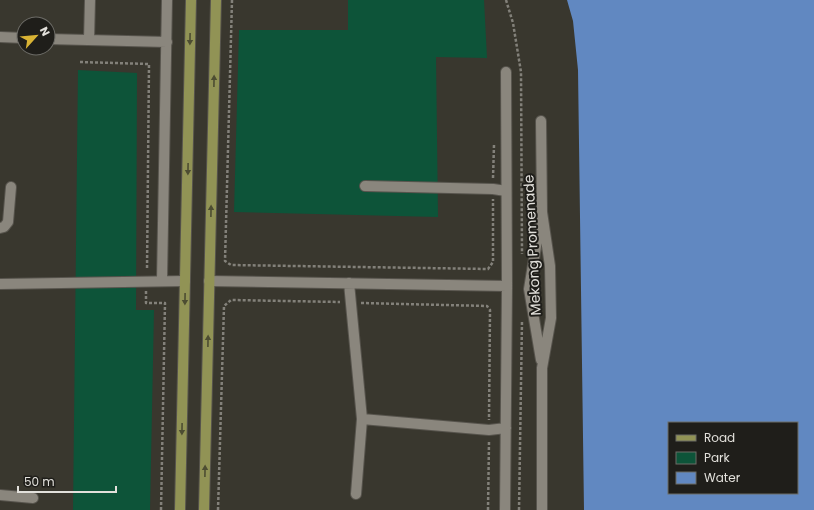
<svg xmlns="http://www.w3.org/2000/svg" width="814" height="510" font-family="Poppins,sans-serif">
	<rect width="100%" height="100%" fill="#39372e"/>
	<path fill="#0d5439" d="M348 0H484L487 58 436 57 438 217 234 212 239 30H348Z
		M78 70 137 73 136 310H154L150 510H73Z"/>
	<path fill="#6188c1" fill-rule="evenodd" d="M567 0H814V510H584L578 70 573 21ZM669 423H797V493H669Z"/>
	<g fill="none" stroke-linecap="round" stroke-linejoin="round">
		<g stroke="#57544d" stroke-width="12">
			<path id="minor" d="M0 37 24 38
				M48 39 167 42
				M89 40 90 0
				M541 121 542 212 550 266 551 318 542 368V510
				M365 186 493 189 506 191
				M540 222 529 289 541 360
				M0 228 4 227 8 222 11 187
				M162 280 167 0
				M209 281 507 286
				M349 283 362 419 356 494
				M0 284 185 281
				M362 419 489 430 506 428
				M0 495 33 498
				M505 510 507 286 506 72"/>
		</g>
		<g stroke="#57544d" stroke-width="12">
			<path id="major" d="M180 510 191 0
				M204 510 216 0"/>
		</g>
		<path stroke="#83817a" stroke-width="2.5" stroke-dasharray="3 2" stroke-linecap="butt" d="M232 0 225 261 231 265 488 269 493 262V199
			M506 0 513 23 521 72 522 254
			M80 62 149 64 147 270
			M493 178 494 145
			M146 291V303H165L161 510
			M361 303 487 306 490 310 489 420
			M218 510 224 306 231 300 340 302
			M488 510 489 441
			M519 510 522 321"/>
		<use href="#minor" stroke="#8a867d" stroke-width="10"/>
		<use href="#major" stroke="#919355" stroke-width="10"/>
	</g>
	<defs><path id="oneway-solid" d="M-6-.8H1V-3.2L6.5 0L1 3.2V.8H-6Z"/></defs>
	<g fill="#4d4d32">
		<use href="#oneway-solid" transform="translate(190 39) rotate(91)"/>
		<use href="#oneway-solid" transform="translate(214 81) rotate(-89)"/>
		<use href="#oneway-solid" transform="translate(188 169) rotate(91)"/>
		<use href="#oneway-solid" transform="translate(211 211) rotate(-89)"/>
		<use href="#oneway-solid" transform="translate(185 299) rotate(91)"/>
		<use href="#oneway-solid" transform="translate(208 341) rotate(-89)"/>
		<use href="#oneway-solid" transform="translate(182 429) rotate(91)"/>
		<use href="#oneway-solid" transform="translate(205 471) rotate(-89)"/>
	</g>
	<g text-anchor="middle" stroke-width="4" stroke-linejoin="round" paint-order="stroke">
		<g font-size="14" fill="#e2e0db" stroke="#1f1e1a">
			<text transform="translate(532 245) rotate(-93)" y="5">Mekong Promenade</text>
		</g>
	</g>
	<rect x="668" y="422" width="130" height="72" fill="#1f1e1a" stroke="#6d6c67"/>
	<rect x="676" y="435" width="20" height="6" fill="#919355" stroke="#6d6c67"/>
	<text x="704" y="442" font-size="12" fill="#e2e0db">Road</text>
	<rect x="676" y="452" width="20" height="12" fill="#0d5439" stroke="#6d6c67"/>
	<text x="704" y="462" font-size="12" fill="#e2e0db">Park</text>
	<rect x="676" y="472" width="20" height="12" fill="#6188c1" stroke="#6d6c67"/>
	<text x="704" y="482" font-size="12" fill="#e2e0db">Water</text>
	<g transform="translate(36 36) rotate(63)"><circle r="19" fill="#1f1e1a" stroke="#6d6c67"/>
	<path d="M0-3L7 15L0 10L-7 15Z" fill="#d9b334"/>
	<text y="-6" font-size="11" font-weight="bold" text-anchor="middle" fill="#e2e0db">N</text>
	</g>
	<path d="M18 486v6h98v-6" fill="none" stroke="#e2e0db" stroke-width="2"/>
	<text x="24" y="486" font-size="12" fill="#e2e0db" stroke="#1f1e1a" stroke-width="3" paint-order="stroke">50 m</text>
</svg>
